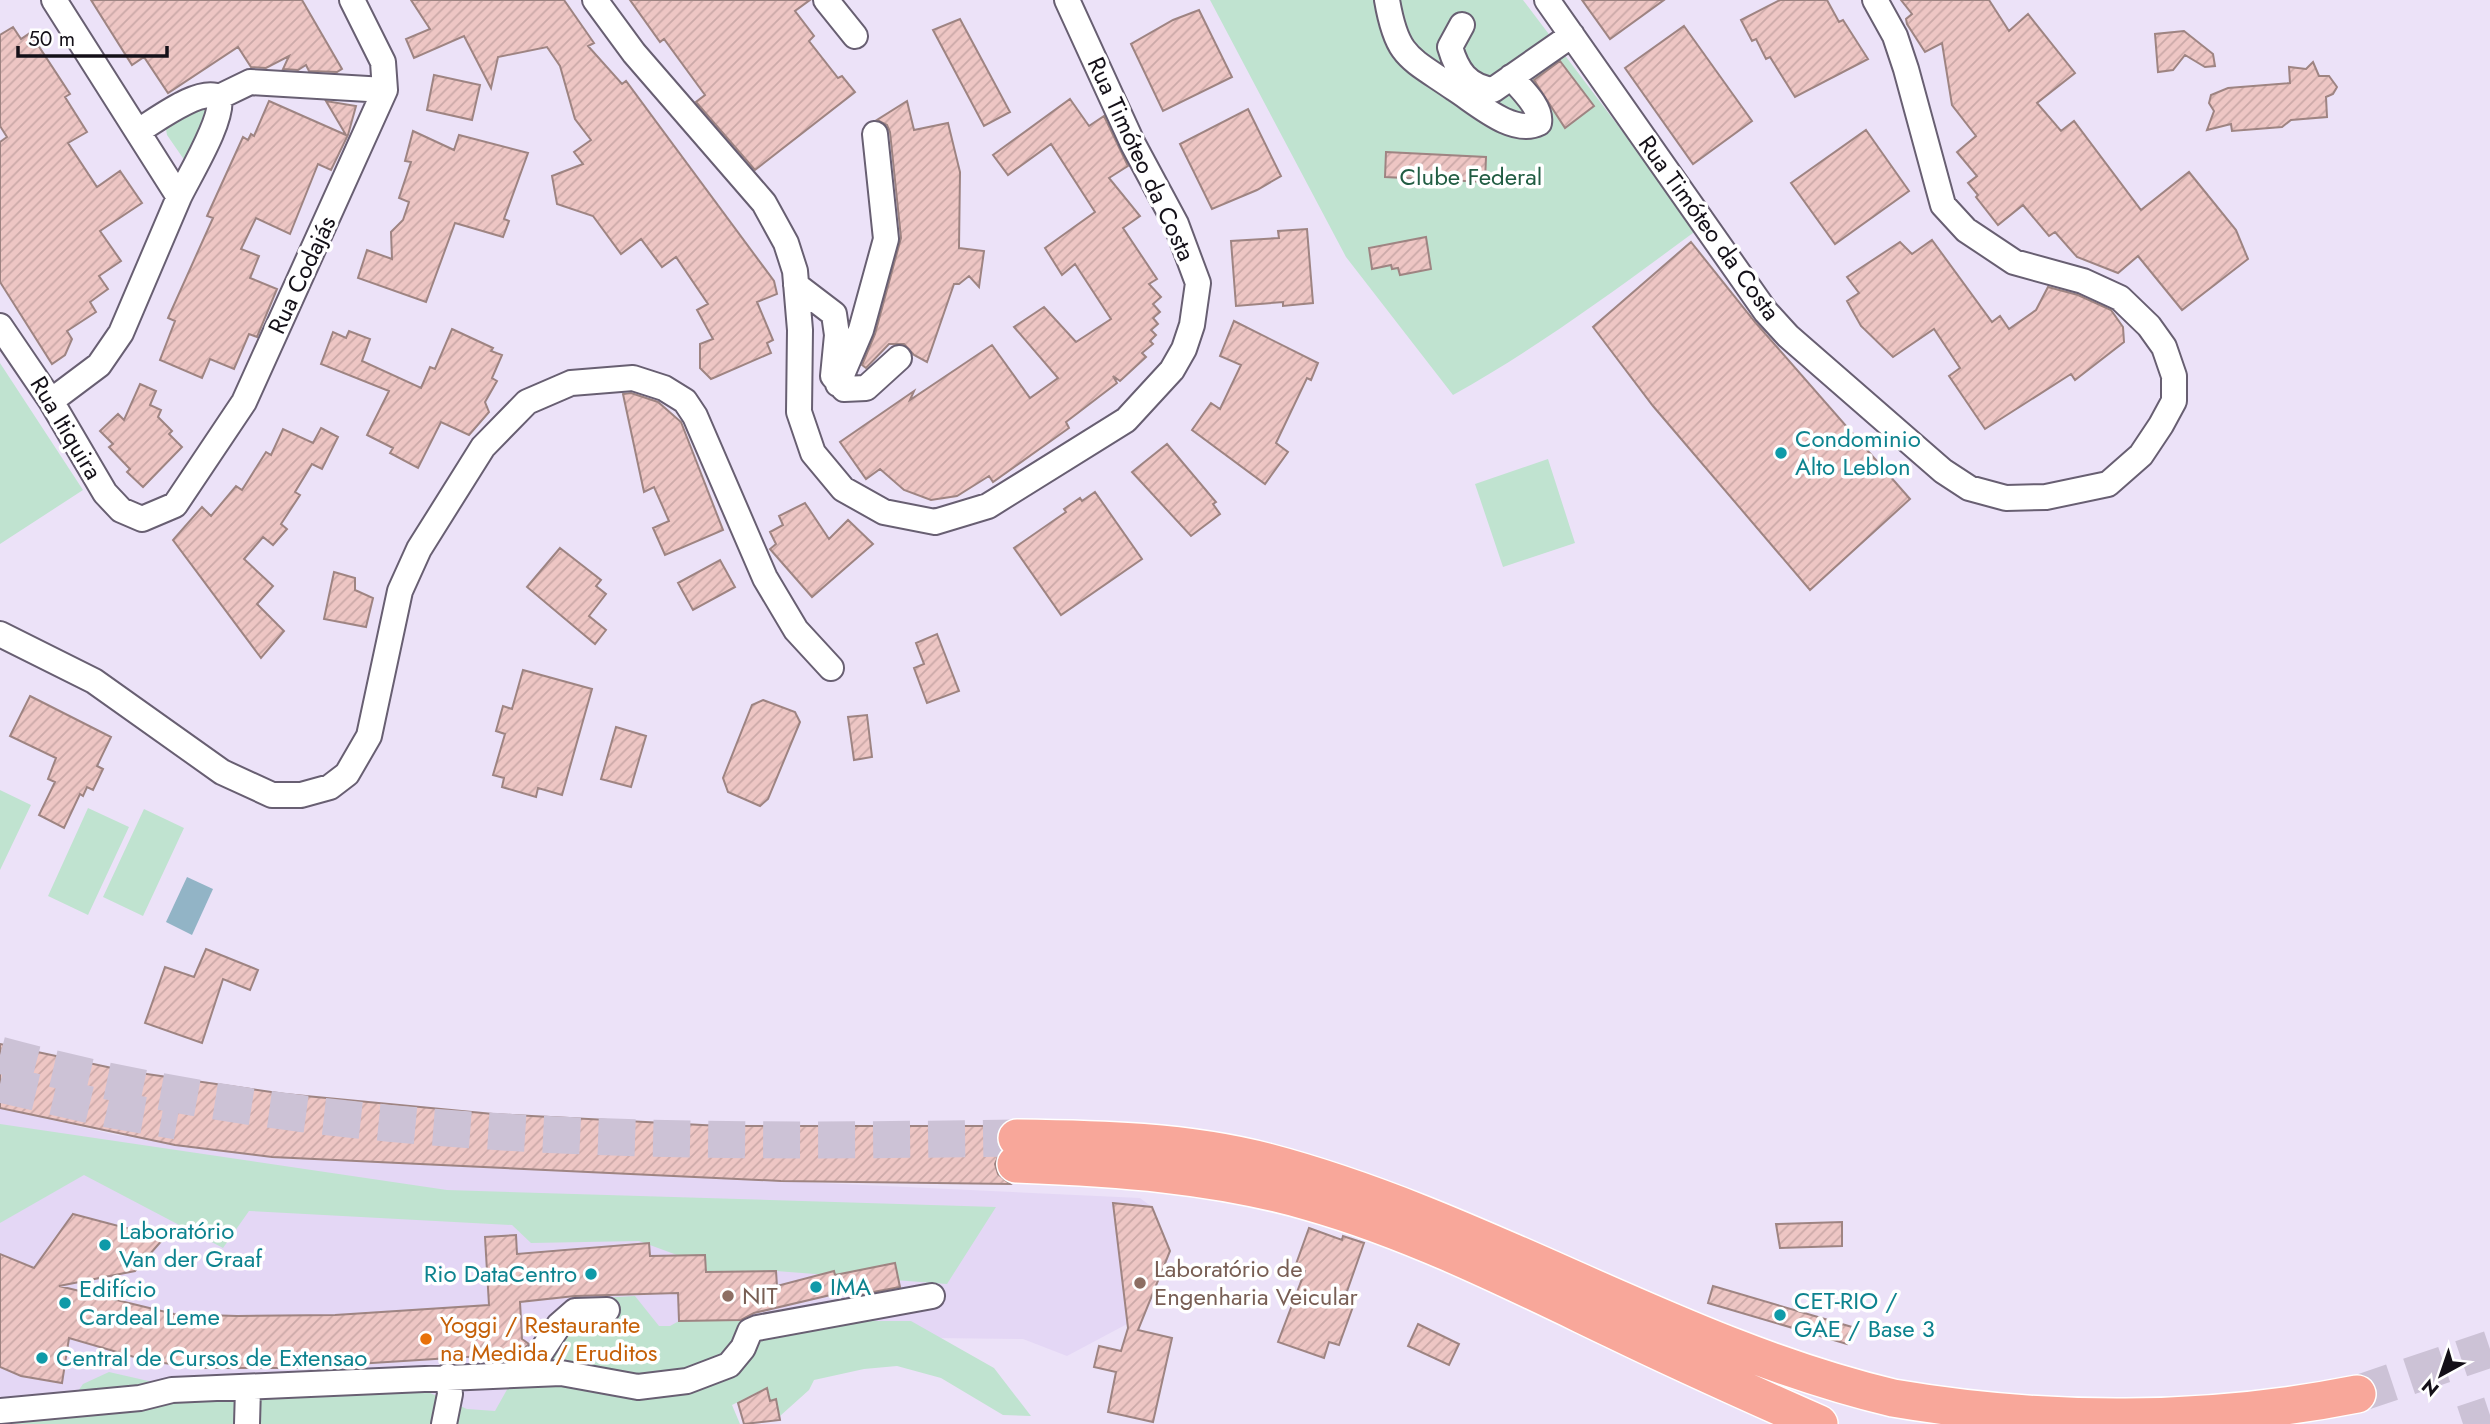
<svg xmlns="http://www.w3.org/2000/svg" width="2490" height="1424" font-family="Jost,sans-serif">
	<defs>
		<pattern id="building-hatch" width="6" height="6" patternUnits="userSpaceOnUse" patternTransform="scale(1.75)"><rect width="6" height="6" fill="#eec6c4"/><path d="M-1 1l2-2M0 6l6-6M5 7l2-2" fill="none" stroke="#cba9a8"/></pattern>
	</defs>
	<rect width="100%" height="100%" fill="#ece2f8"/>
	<path fill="#e4d7f5" d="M0 1108 116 1135 272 1157 1140 1198 1152 1207 1170 1251 1144 1315 1067 1356 1023 1339 846 1337 651 1412 0 1424Z"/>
	<path fill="#c0e3d0" d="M1210 0H1523L1697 230C1617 289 1539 347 1453 395L1346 257Z
		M199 108 207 110V116L185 161 167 135 166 129Z
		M0 363 83 490 0 544Z
		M1548 459 1575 543 1503 567 1475 484Z
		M0 790 31 805 0 870Z
		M88 808 129 827 88 915 48 896Z
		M144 809 184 828 143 916 103 897Z
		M0 1124 447 1190 996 1207 947 1284 776 1271 706 1272 705 1255H677L639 1241 531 1243 512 1225 249 1211 223 1248 84 1175 0 1223Z
		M635 1296 659 1326H670L679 1321H911L994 1368 1031 1416 1003 1415 941 1378 897 1366 864 1369 814 1380 809 1390 780 1416 776 1400 770 1401 766 1388 732 1405 740 1424H0V1407L74 1397 83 1384 109 1372 214 1396 407 1383 467 1409 495 1411 514 1377 583 1299Z"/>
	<path fill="#92b4c6" d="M187 877 213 889 192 935 166 922Z"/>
	<path fill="url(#building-hatch)" stroke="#9e8482" stroke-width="2" d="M91 0H302L342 69 337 72 309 71 306 65 298 70 283 69 289 56 266 68 251 67 238 47 168 93 144 57 132 65Z
		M411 0H564L594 43 588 46 622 84 626 81 774 281 777 294 757 302 773 340 767 343 771 353 711 379 700 368V344L713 339 697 310 708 304 676 257 662 267 641 239 621 254 593 216 557 204 552 176 583 164 574 152 591 140 575 119 560 66 547 47 498 57 491 88 464 36 414 58 406 39 430 29Z
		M630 0H810L795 11 814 36 809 41 838 78 842 76 855 92 755 170 696 102 705 95 664 39 660 42Z
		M1582 0H1664L1610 39Z
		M1780 0H1827L1839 22 1843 20 1868 59 1795 97 1770 57 1766 59 1756 39 1752 41 1741 20Z
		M1901 0H1989L2009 31 2028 14 2075 73 2037 103 2061 131 2074 121 2141 210 2189 172 2236 230 2248 259 2182 310 2138 256 2118 273 2077 257 2055 232 2049 236 2023 205 1998 225 1976 197 1978 195 1968 183 1977 176 1957 152 1976 136 1952 105 1942 43 1925 52 1907 24 1906 19 1912 14Z
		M1199 10 1232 77 1163 111 1131 44 1173 20Z
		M960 19 1010 112 984 126 933 30Z
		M1684 26 1752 121 1693 164 1625 68Z
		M13 27 21 39 30 33 70 94 65 97 87 132 68 143 97 187 120 171 142 203 100 231 121 261 99 276 108 289 90 302 96 312 67 331 72 339 65 355 52 364 0 282V142L7 137 0 126V35Z
		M2184 31 2213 54 2215 66 2205 67 2185 55 2173 70 2158 72 2155 34Z
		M1560 61 1594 106 1565 128 1534 80Z
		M2313 62 2319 76H2329L2337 87 2333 94 2326 97 2327 117 2291 120 2282 127 2232 131 2231 124 2207 130 2214 111 2209 103 2211 95 2228 88 2290 83 2289 67 2306 69Z
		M434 75 480 85 472 120 427 110Z
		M1070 99 1089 126 1104 116 1128 166 1109 178 1140 216 1123 228 1157 279 1149 284 1161 297 1153 304 1160 312 1153 318 1158 324 1151 330 1156 335 1150 341 1153 344 1142 353 1146 357 1120 381 1113 376 1117 383 1066 422 1069 428 993 482 989 476 957 496 931 500 904 490 880 469 866 479 840 442 914 391 910 400 992 345 1030 398 1058 378 1014 327 1044 307 1076 342 1111 319 1075 264 1062 275 1045 248 1095 212 1051 144 1008 175 993 155Z
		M269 101 346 135 326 101 356 106 348 135 331 170 318 164 290 234 256 218 241 249 259 256 250 278 277 289 257 337 249 334 234 369 210 359 202 378 160 360 175 321 168 318 213 218 207 216 243 137 248 140 251 134 254 136Z
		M907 101 914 130 948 123 960 172 959 248 984 251 979 287 969 276 959 284H954L927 362 914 355 904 344H889L866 368 862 365 875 334 901 238 890 132 887 125 877 120Z
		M1248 109 1281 176 1257 190 1212 209 1180 144Z
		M1866 130 1909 191 1835 244 1791 183Z
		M413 131 454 150 459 135 528 153 504 219 509 221 503 237 455 223 426 302 358 278 367 250 392 259 391 232 403 220 409 202 399 198 411 162 405 161Z
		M1386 152 1486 157 1485 182 1385 177Z
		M1307 229 1313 303 1283 306V302L1236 306 1231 241 1279 238 1278 231Z
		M1426 237 1431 269 1400 275 1398 268 1392 269 1391 265 1372 269 1369 248Z
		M1932 240 1992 322 2000 316 2009 329 2036 310 2048 287 2078 295 2111 310 2123 327 2124 342 2075 380 2071 374 1985 429 1949 376 1960 368 1934 329 1893 357 1861 326 1847 301 1859 293 1847 277 1900 242 1912 254Z
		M1691 242 1755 322 1910 499 1810 590 1653 406 1593 327Z
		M1234 321 1318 363 1311 380 1307 378 1276 443 1288 452 1265 484 1192 430 1211 403 1220 409 1241 365 1220 356Z
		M452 329 493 348 491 351 502 355 492 378 497 381 485 402 489 412 469 435 441 422 418 468 390 453 393 448 367 435 389 391 321 364 333 332 346 338 349 331 370 339 362 361 421 388 430 367 435 369Z
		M140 384 156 391 150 405 161 410 158 417 172 431 169 434 182 447 143 487 127 472 130 469 109 447 113 444 100 431 118 414 124 420Z
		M631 393 658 402 681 422 723 530 665 555 653 528 669 521 654 487 644 492 623 394Z
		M321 428 338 437 322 469 312 464 295 492 300 495 281 524 287 529 273 545 263 537 244 559 273 586 257 604 284 631 261 658 173 540 202 507 211 516 236 486 242 490 266 452 271 455 283 429 313 443Z
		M1167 444 1216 502 1213 504 1220 514 1191 536 1132 472Z
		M1095 492 1142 559 1061 615 1014 548 1066 512 1064 509 1080 498 1082 501Z
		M805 503 829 539 848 520 873 544 812 597 770 549 776 544 770 532 783 525 779 516Z
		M560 548 601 580 596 586 606 594 589 616 606 630 595 644 527 587Z
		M720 560 735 587 693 610 678 583Z
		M334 572 355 578V590L373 598 366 627 324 619Z
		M937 634 959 691 927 703 914 668 924 664 916 643Z
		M523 670 592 689 562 795 538 788 536 797 502 787 504 778 493 775 505 734 496 731 503 706 512 709Z
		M30 696 111 737 97 766 103 769 93 790 87 787 83 796 80 794 64 828 39 815 55 782 48 779 56 758 10 736Z
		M763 700 795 712 800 722 768 799 760 806 728 792 723 778 752 705Z
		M867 715 872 757 854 760 848 717Z
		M616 727 646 736 631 787 601 779Z
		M206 949 258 970 250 990 223 979 202 1043 145 1023 165 967 194 977Z
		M0 1044 126 1071 285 1094 493 1114 721 1126H1000L996 1138 1001 1150 995 1164 998 1174 1010 1184 781 1181 272 1157 175 1145 0 1108Z
		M1113 1203 1152 1207 1170 1251 1138 1330 1172 1338 1153 1422 1108 1412 1116 1372 1094 1367 1099 1346 1121 1351 1128 1328Z
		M73 1214 164 1238 135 1271 59 1286 174 1314 237 1316 335 1315 489 1305 485 1237 516 1235 517 1254 649 1243 650 1256 705 1255 706 1272 776 1271 777 1286 834 1271 835 1275 895 1263 900 1287 857 1295 856 1289 754 1313 741 1320 679 1321 678 1293 575 1296 520 1302 522 1339 529 1344 514 1357 512 1354 293 1368H203L148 1361 69 1338 62 1383 21 1376 0 1367V1254L34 1268Z
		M1842 1222V1246L1780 1248 1776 1224Z
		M1309 1228 1342 1240 1343 1236 1364 1243 1345 1297 1355 1301 1339 1345 1329 1342 1324 1358 1278 1342 1305 1271 1295 1267Z
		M1713 1286 1852 1327 1847 1344 1708 1303Z
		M1418 1324 1459 1344 1449 1365 1408 1346Z
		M767 1388 770 1401 776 1399 780 1420 744 1424 738 1403Z"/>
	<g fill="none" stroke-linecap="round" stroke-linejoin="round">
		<path stroke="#ccc2d6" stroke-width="37" stroke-dasharray="37 18" stroke-linecap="butt" d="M0 1055C333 1145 675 1143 1017 1138
			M0 1084 108 1109 177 1121
			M2357 1394 2490 1349
			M2463 1424 2490 1415"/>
		<g stroke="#685f72" stroke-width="28">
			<path id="minor" d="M595 0 634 53 764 203 786 243 795 271 800 330 799 412 813 453 843 489 884 512 935 522 988 506 1126 420 1172 370 1184 349 1192 325 1198 283 1176 224 1133 144 1067 0
				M826 0 855 36
				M1387 0C1397 58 1409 57 1455 89L1466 80
				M1547 0 1766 312 1788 336 1943 471 1969 488 2006 498 2046 497 2108 484 2141 455 2161 425 2174 401V376L2164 347 2149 326 2120 298 2083 281 2014 262 1966 230 1943 205 1906 69 1895 36 1875 0
				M1462 25 1450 47C1457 71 1467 86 1493 90L1572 35
				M1455 89C1477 103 1513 136 1539 123 1542 107 1521 89 1511 77
				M219 97 250 82 385 90
				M138 131C157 120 199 87 219 97 225 118 189 176 179 197
				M796 285 834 314 837 335 833 376 844 389 866 388 899 358
				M0 326 51 401 105 493 121 510 142 519 175 505 244 402 385 90 383 62 352 0
				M838 384 861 330 886 239 875 134
				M51 401 99 365 121 333 179 197 54 0
				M0 634 94 681 222 772 272 795H301L330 787 347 774 369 736 400 591 419 549 483 447 527 402 571 383 633 378 664 388 685 401 695 416 765 578 796 630 831 668
				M514 1375 537 1358 559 1325 575 1311 607 1310
				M0 1411 140 1398 172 1390 561 1373 638 1387 687 1381 729 1365 743 1348 750 1331 757 1328 932 1296
				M247 1424 248 1388
				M444 1424 450 1394 448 1376"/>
		</g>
		<g stroke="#fff" stroke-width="40">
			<path id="highway" d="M1017 1138C1099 1139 1187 1141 1267 1162 1484 1219 1675 1346 1893 1398 2045 1424 2206 1424 2357 1394
				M1016 1164C1115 1168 1214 1174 1310 1202 1415 1232 1514 1282 1612 1329 1680 1362 1749 1393 1819 1424"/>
		</g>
		<use href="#minor" stroke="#fff" stroke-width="24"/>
		<use href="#highway" stroke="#f8a79a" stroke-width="37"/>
	</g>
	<g fill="#0f9aa8" stroke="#fff" stroke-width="2.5">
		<circle cx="1781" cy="453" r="7"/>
		<circle cx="105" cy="1245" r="7"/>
		<circle cx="591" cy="1274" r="7"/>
		<circle cx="816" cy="1287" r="7"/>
		<circle cx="65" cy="1303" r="7"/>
		<circle cx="1780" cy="1315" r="7"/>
		<circle cx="42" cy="1358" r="7"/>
	</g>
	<g fill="#8d6e63" stroke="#fff" stroke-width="2.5">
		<circle cx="1140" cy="1283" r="7"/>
		<circle cx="728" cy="1296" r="7"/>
	</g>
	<circle fill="#e8710a" stroke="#fff" stroke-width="2.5" cx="426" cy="1339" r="7"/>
	<g text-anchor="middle" stroke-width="7" stroke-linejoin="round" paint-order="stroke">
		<g font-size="24" fill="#141018" stroke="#fff">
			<text transform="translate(1141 159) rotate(65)" y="8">Rua Timóteo da Costa</text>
			<text transform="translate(1709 228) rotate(54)" y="8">Rua Timóteo da Costa</text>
			<text transform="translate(302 275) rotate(-65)" y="8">Rua Codajás</text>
			<text transform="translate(66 428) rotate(59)" y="8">Rua Itiquira</text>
		</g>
		<g font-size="24" fill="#215d43" stroke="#fff">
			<text x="1471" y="185">Clube Federal</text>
		</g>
		<g font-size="24" fill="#0d838f" stroke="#fff" text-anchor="start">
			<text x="1795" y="447">Condominio<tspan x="1795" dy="28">Alto Leblon</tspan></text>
			<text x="119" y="1239">Laboratório<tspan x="119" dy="28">Van der Graaf</tspan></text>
			<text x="577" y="1282" text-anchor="end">Rio DataCentro</text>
			<text x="830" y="1295">IMA</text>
			<text x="79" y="1297">Edifício<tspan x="79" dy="28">Cardeal Leme</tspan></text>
			<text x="1794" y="1309">CET-RIO /<tspan x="1794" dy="28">GAE / Base 3</tspan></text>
			<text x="56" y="1366">Central de Cursos de Extensao</text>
		</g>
		<g font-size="24" fill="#785e54" stroke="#fff" text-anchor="start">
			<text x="1154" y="1277">Laboratório de<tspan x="1154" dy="28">Engenharia Veicular</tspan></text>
			<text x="742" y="1304">NIT</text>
		</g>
		<g font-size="24" fill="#c56008" stroke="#fff" text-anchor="start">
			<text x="440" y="1333">Yoggi / Restaurante<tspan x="440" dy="28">na Medida / Eruditos</tspan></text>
		</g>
	</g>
	<g transform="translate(2441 1375) rotate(220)" stroke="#ffffff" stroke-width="5" paint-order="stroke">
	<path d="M0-5L12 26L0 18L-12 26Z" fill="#141018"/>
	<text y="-10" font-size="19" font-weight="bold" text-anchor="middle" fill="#141018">N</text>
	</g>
	<path d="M18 46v10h149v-10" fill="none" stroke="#141018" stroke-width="3.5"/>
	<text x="28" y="46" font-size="21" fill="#141018" stroke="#ffffff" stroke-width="5" paint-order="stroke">50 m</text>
</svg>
